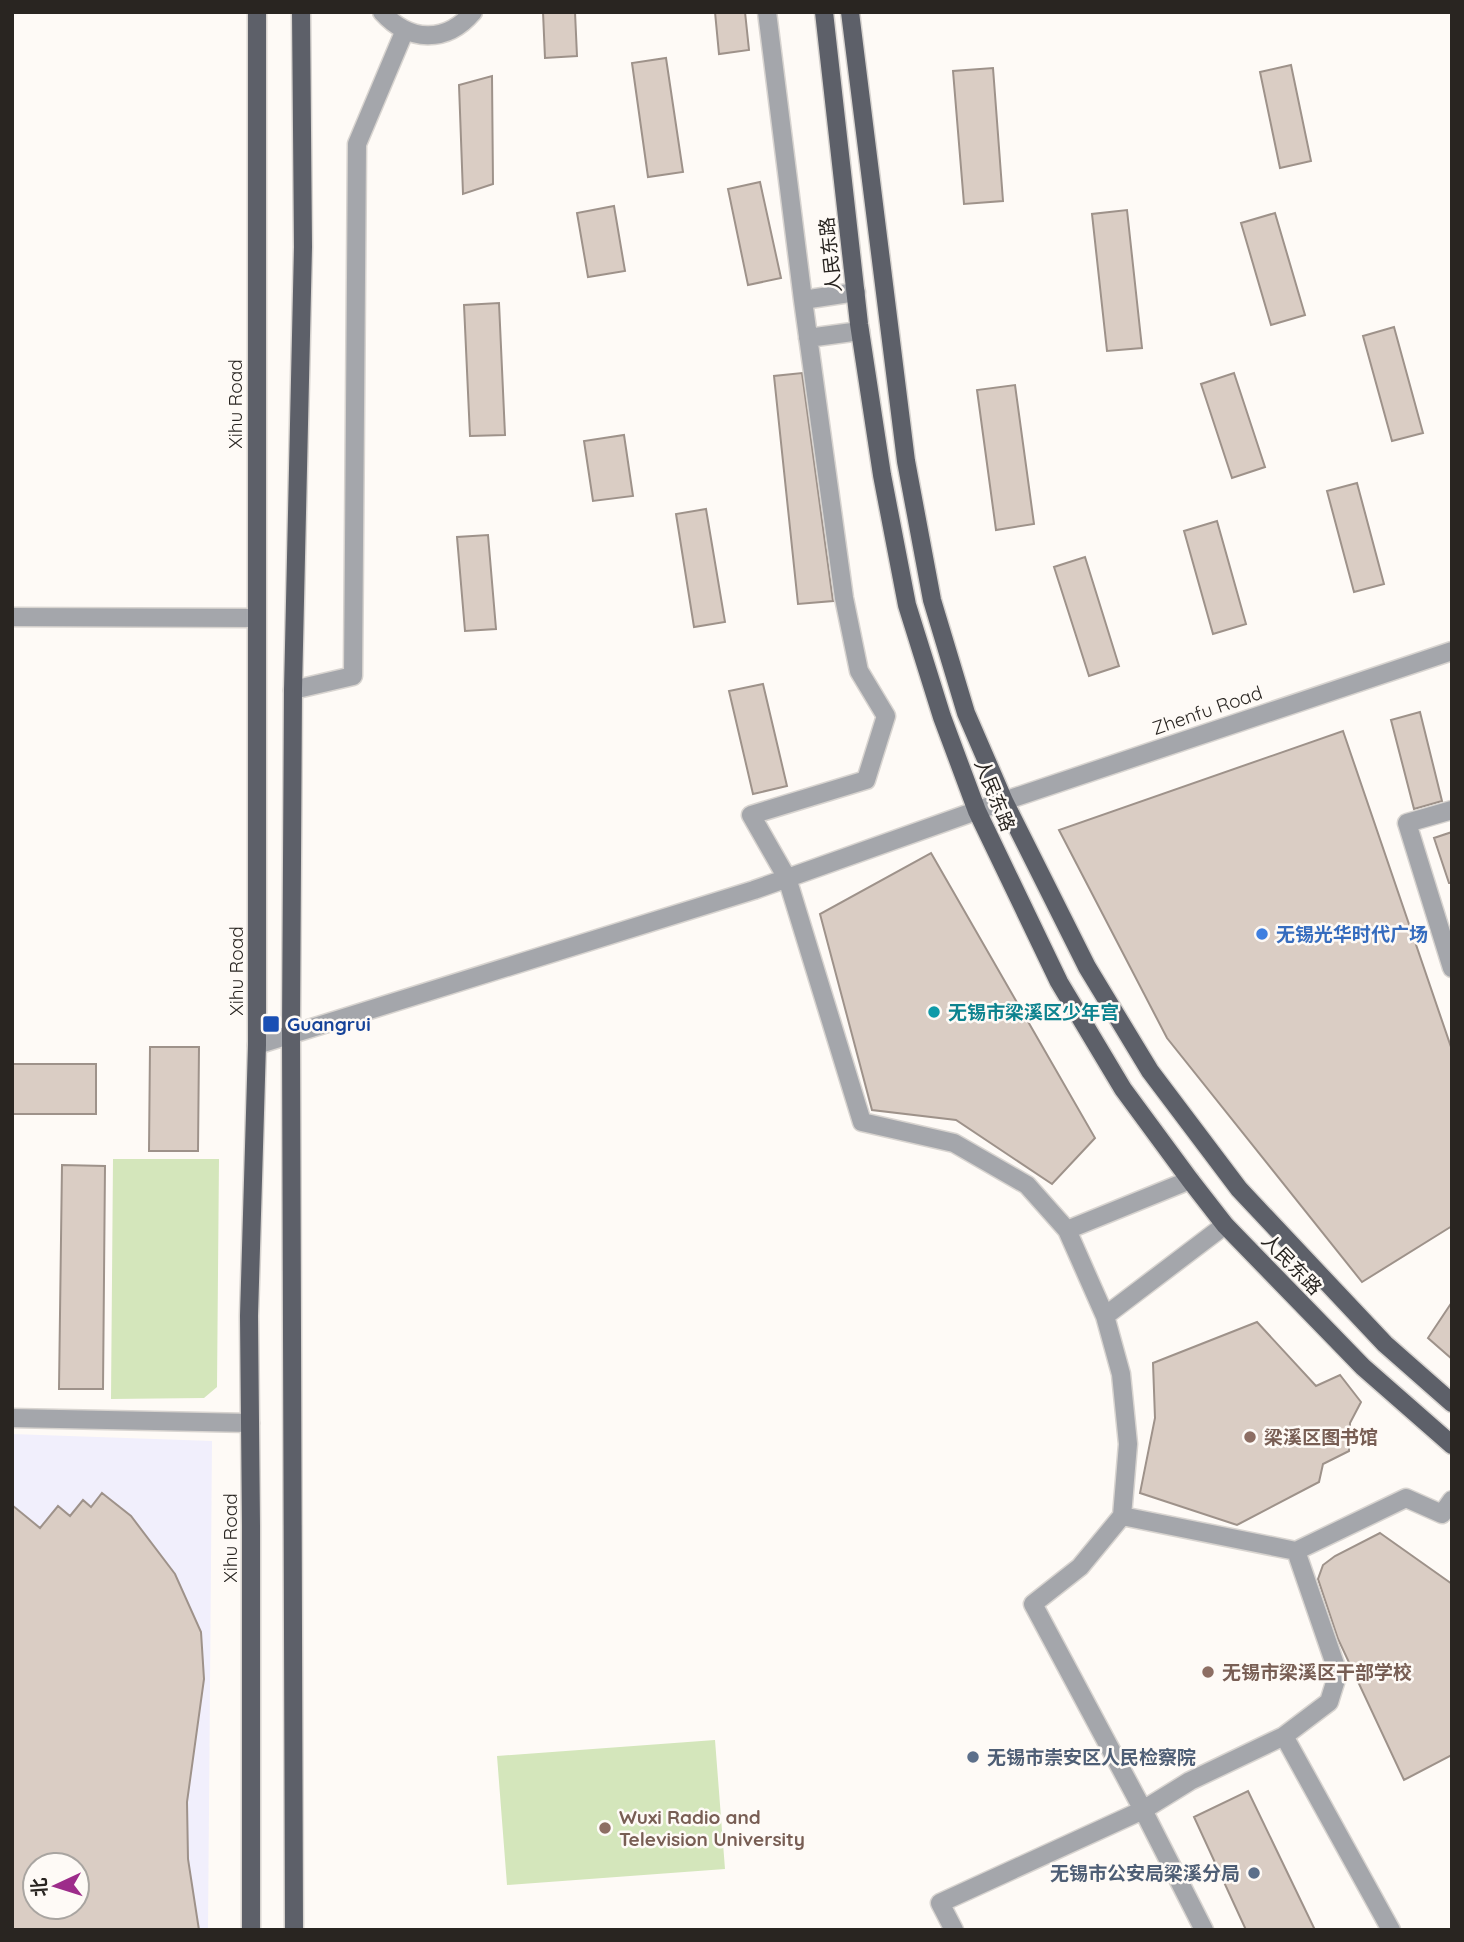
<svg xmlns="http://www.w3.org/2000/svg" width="1464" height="1942" font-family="Quicksand,'Noto Sans SC',sans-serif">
	<rect width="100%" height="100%" fill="#fefaf6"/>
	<path fill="#f1effc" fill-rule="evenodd" d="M12 1434 212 1441 208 1930H12ZM35 1865H77V1907H35Z"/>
	<path fill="#d4e6bb" d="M113 1159H219L217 1387 204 1398 111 1399Z
		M715 1740 725 1869 507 1885 497 1756Z"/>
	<path fill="#dacdc4" stroke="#9e928a" stroke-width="2" fill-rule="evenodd" d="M543 12H575L577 56 545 58Z
		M715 12H745L749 50 719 54Z
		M666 58 683 172 648 177 632 63Z
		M1291 65 1311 161 1280 168 1260 72Z
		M993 68 1003 201 964 204 953 71Z
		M492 76 493 184 463 194 459 85Z
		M760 182 781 278 748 285 728 189Z
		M614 206 625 271 588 277 577 213Z
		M1127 210 1142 348 1107 351 1092 214Z
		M1275 213 1305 315 1271 325 1241 223Z
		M499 303 505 435 470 436 464 305Z
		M1394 327 1423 433 1392 441 1363 336Z
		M802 373 833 601 798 604 774 376Z
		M1234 373 1265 467 1232 478 1201 384Z
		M1015 385 1034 524 996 530 977 390Z
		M624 435 633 496 593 501 584 441Z
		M1357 483 1384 584 1354 592 1327 491Z
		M706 509 725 622 694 627 676 514Z
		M1217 521 1246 624 1213 634 1184 531Z
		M488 535 496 629 465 631 457 537Z
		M1085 557 1119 666 1089 676 1054 567Z
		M763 684 787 786 753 794 729 691Z
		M1420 712 1442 801 1414 809 1391 720Z
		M1343 731 1452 1050V1226L1362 1282 1167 1038 1059 830Z
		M1452 832V883H1449L1434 838Z
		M931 853 1095 1138 1052 1184 956 1120 872 1110 820 914Z
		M150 1047H199L198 1151H149Z
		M12 1064H96V1114H12Z
		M62 1165 105 1166 103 1389H59Z
		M1452 1302V1359L1428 1338Z
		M1257 1322 1316 1386 1340 1375 1361 1402 1350 1423 1349 1451 1323 1464 1319 1482 1237 1525 1140 1493 1155 1418 1153 1363Z
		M102 1493 131 1516 175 1574 201 1632 204 1679 187 1802 188 1859 199 1930H12V1505L40 1528 58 1506 70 1516 83 1500 91 1507ZM35 1865H77V1907H35Z
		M1380 1533 1452 1584V1755L1404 1780 1338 1639 1318 1579 1323 1565 1335 1556Z
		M1248 1791 1315 1930H1246L1194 1817Z"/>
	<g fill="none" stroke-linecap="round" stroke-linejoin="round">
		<g stroke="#d8d4d0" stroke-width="21">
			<path id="minor" d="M382 12C409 42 446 44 473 12
				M767 12 803 300 844 598 859 671 886 716 866 780 751 815 787 878 862 1122 954 1143 1027 1185 1067 1230
				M803 300 856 292
				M808 338 860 331
				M12 617 256 618
				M293 690 353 676 357 144 405 30
				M1452 810 1407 823 1452 968
				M257 1045 754 890 1004 801 1452 651
				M1105 1316 1067 1230 1190 1180
				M12 1418 250 1423
				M1122 1516 1296 1551
				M1284 1736 1391 1930
				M954 1930 940 1903 1143 1810 1033 1604 1080 1567 1122 1516 1128 1444 1121 1374 1105 1316 1225 1225
				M1204 1930 1143 1810 1190 1781 1284 1736 1329 1702 1338 1673 1296 1551 1406 1498 1442 1514 1452 1500"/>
		</g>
		<g stroke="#d8d4d0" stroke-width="21">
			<path id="major" d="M824 12 859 324 882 475 907 605 942 717 977 811 1059 982 1123 1089 1190 1180 1225 1225 1363 1367 1452 1445
				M850 12 906 461 932 600 966 713 1004 801 1087 967 1150 1071 1239 1189 1385 1344 1452 1403
				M251 1930V1526L249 1316 257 1045V12
				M294 1930 291 1034 293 690 303 247 301 12"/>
		</g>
		<use href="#minor" stroke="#a4a6ab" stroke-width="18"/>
		<use href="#major" stroke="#5d6069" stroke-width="18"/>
	</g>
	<circle fill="#3f7fe0" stroke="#fefaf6" stroke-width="2.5" cx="1262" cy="934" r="7"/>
	<circle fill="#0f9aa8" stroke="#fefaf6" stroke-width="2.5" cx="934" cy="1012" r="7"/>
	<rect fill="#1a4fb4" stroke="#fefaf6" stroke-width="2.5" x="262" y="1015" width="18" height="18" rx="3.5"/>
	<g fill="#8d6e63" stroke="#fefaf6" stroke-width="2.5">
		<circle cx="1250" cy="1437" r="7"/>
		<circle cx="1208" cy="1672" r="7"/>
		<circle cx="605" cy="1828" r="7"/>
	</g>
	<g fill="#5c6f8a" stroke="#fefaf6" stroke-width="2.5">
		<circle cx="973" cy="1757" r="7"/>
		<circle cx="1254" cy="1873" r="7"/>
	</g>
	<g text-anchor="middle" stroke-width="5" stroke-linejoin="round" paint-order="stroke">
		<g font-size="19" fill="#292521" stroke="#fefaf6">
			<text transform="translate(830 255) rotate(-96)" y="7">人民东路</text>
			<text transform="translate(235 404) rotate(-90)" y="7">Xihu Road</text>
			<text transform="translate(1207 710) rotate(-19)" y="7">Zhenfu Road</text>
			<text transform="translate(995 795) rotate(68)" y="7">人民东路</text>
			<text transform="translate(236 971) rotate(-90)" y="7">Xihu Road</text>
			<text transform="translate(1292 1264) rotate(46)" y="7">人民东路</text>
			<text transform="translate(230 1538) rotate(-90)" y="7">Xihu Road</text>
		</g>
		<g font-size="19" font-weight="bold" fill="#366cbe" stroke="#fefaf6" text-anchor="start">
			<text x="1276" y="941">无锡光华时代广场</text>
		</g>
		<g font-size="19" font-weight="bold" fill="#0d838f" stroke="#fefaf6" text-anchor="start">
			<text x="948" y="1019">无锡市梁溪区少年宫</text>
		</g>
		<g font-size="19" font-weight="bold" fill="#164399" stroke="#fefaf6" text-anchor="start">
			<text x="287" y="1031">Guangrui</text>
		</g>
		<g font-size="19" font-weight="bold" fill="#785e54" stroke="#fefaf6" text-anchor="start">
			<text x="1264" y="1444">梁溪区图书馆</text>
			<text x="1222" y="1679">无锡市梁溪区干部学校</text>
			<text x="619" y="1824">Wuxi Radio and<tspan x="619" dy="22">Television University</tspan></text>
		</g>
		<g font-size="19" font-weight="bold" fill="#4e5e75" stroke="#fefaf6" text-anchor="start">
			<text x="987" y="1764">无锡市崇安区人民检察院</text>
			<text x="1240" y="1880" text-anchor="end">无锡市公安局梁溪分局</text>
		</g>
	</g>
	<rect width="1464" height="1942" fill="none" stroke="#292521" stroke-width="28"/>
	<g transform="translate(56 1886) rotate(266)"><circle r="33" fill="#fefaf6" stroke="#a9a5a1" stroke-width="2"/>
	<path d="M0-5L12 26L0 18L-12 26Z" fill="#9d2c8a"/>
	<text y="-10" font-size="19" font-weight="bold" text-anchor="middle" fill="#292521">北</text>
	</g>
</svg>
